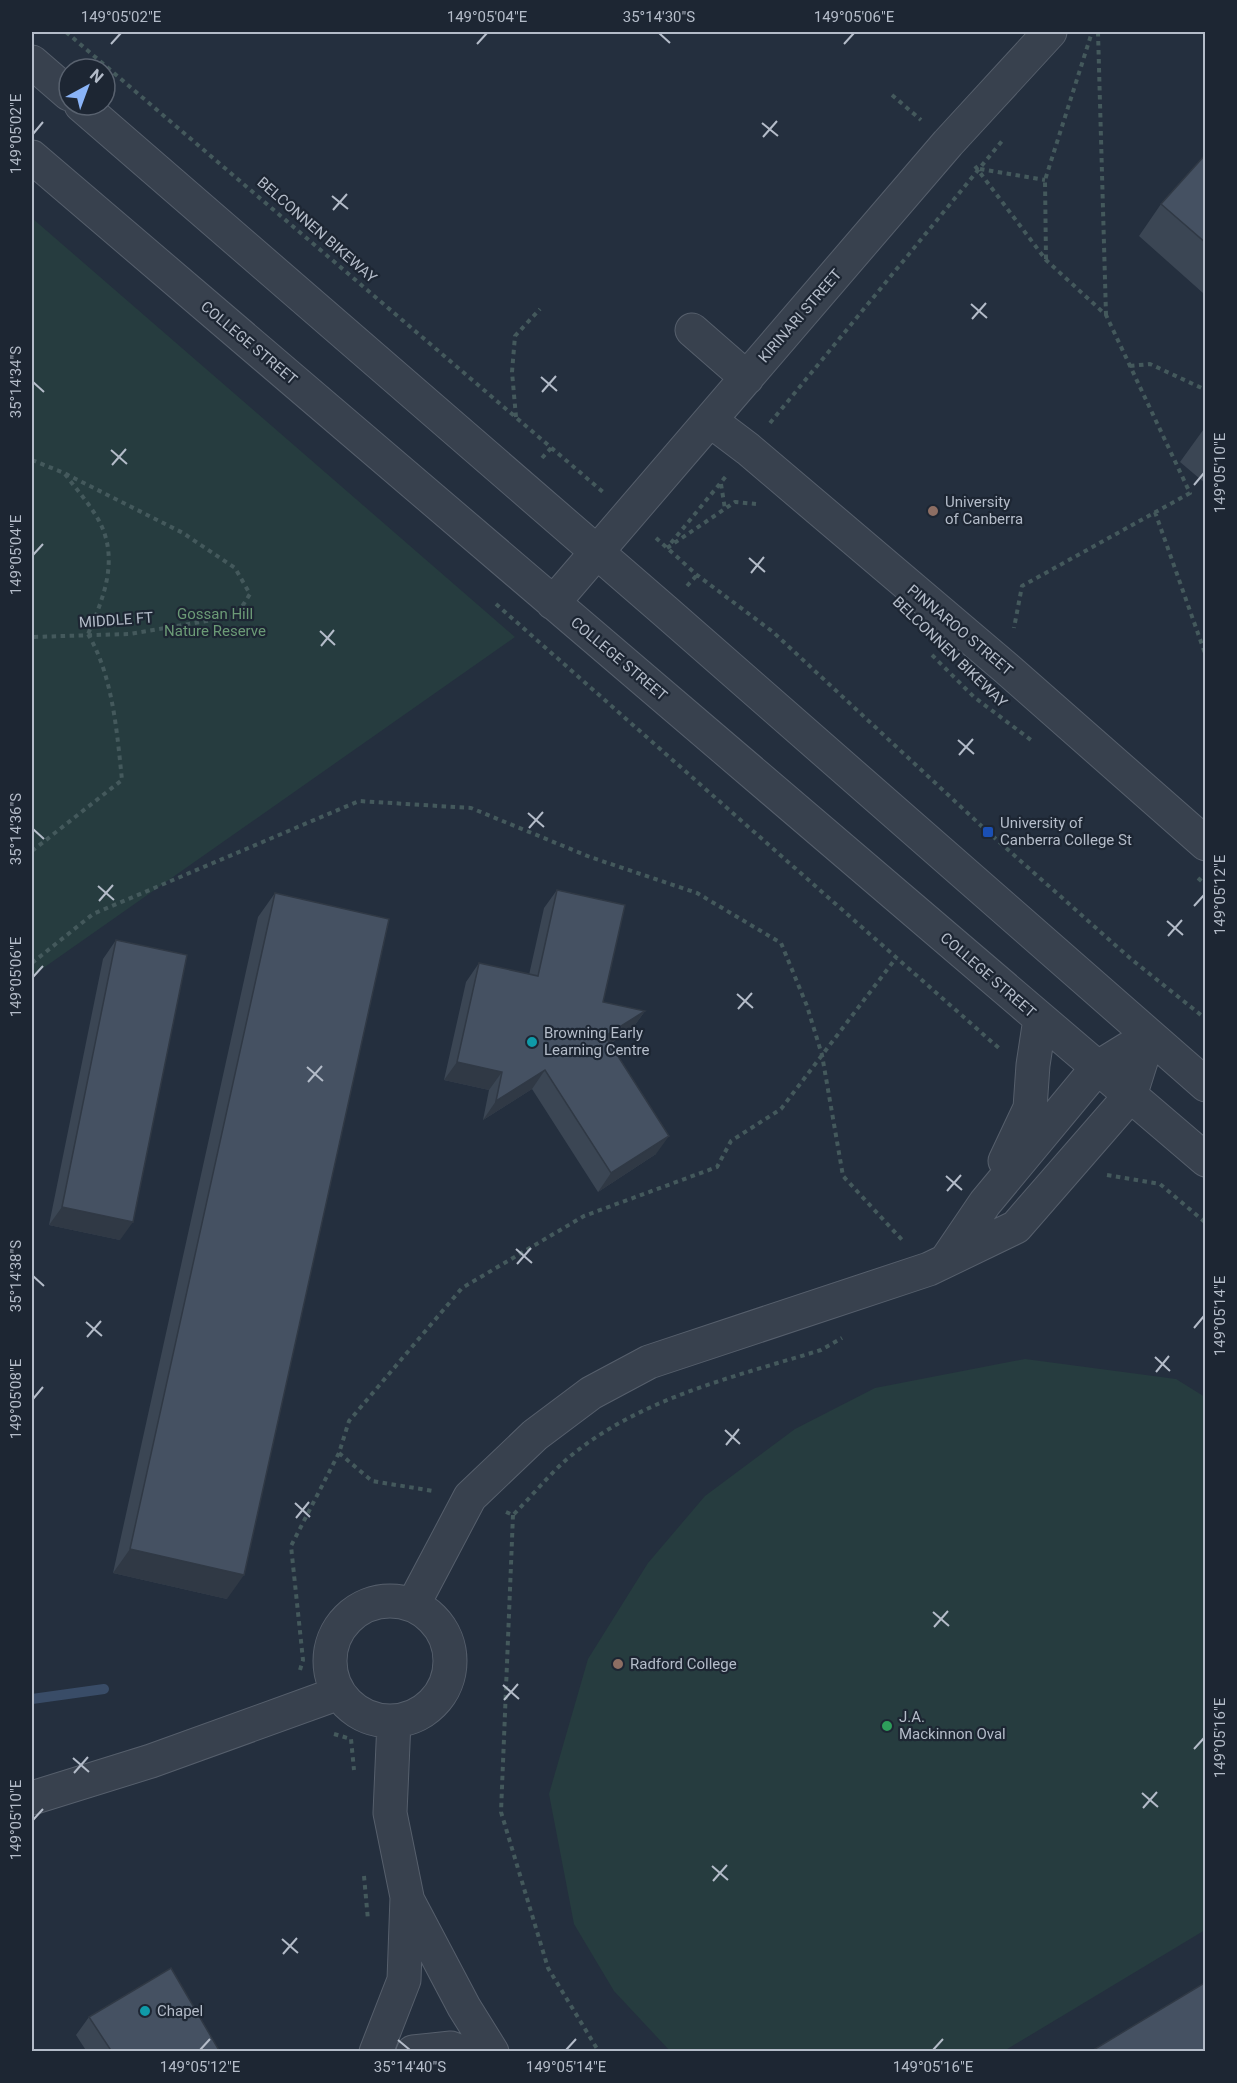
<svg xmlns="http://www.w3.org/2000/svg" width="1237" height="2083" font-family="Roboto,sans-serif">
	<rect width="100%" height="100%" fill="#242f3e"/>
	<path fill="#263c3f" d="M32 218 515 637 32 976Z
		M1025 1359 1176 1379 1205 1397V1930L1004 2051H670L614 1991 574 1924 549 1794 588 1659 648 1563 705 1496 795 1429 875 1388Z"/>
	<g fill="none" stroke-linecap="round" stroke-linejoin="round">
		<path stroke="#394c67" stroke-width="10" d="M32 1699 104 1689"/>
		<g stroke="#565f6c" stroke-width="35">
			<path id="minor" d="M32 62 69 94
				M81 105 665 611 1206 1085
				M32 157 1206 1160
				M692 330 747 378
				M711 421 748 449 1006 668 1206 844
				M553 603 948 143 1050 32
				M1005 1161 1030 1108 1033 1065 1040 1019
				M947 1259 985 1203 1097 1068 1149 1036
				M330 1661a60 60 0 1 1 120 0a60 60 0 1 1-120 0Z
				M413 1605 470 1497 535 1435 591 1393 649 1362 929 1269 1016 1227 1130 1096 1149 1036
				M32 1798 151 1761 339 1693
				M407 1899 464 2007 492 2052
				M376 2052 404 1980 407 1897 390 1813 394 1721
				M413 2052 451 2048 461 2052"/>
		</g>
		<path stroke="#44595c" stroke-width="4" stroke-dasharray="4.5 4.5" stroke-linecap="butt" d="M66 32 603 492
			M1098 32 1106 315
			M892 95 921 120
			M975 166 1046 260 1106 315 1190 493 1022 586 1014 628
			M980 169 1045 180
			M1046 259 1045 180 1092 32
			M1130 366 1150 364 1206 390
			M516 417 512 372 515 336 540 309
			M770 423 1002 141
			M542 458 552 447
			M32 460 64 473 183 533 235 568 250 594 236 616 129 634 32 637
			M65 474C76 489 89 503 98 519 120 558 104 597 88 634
			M721 484 725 509
			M1155 512 1206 656
			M656 538 697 575 773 632 988 832 1131 959 1206 1019
			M671 543 727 475
			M667 548 735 502 756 504
			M687 586 697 575
			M496 604 1001 1050
			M932 655 974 697 1031 740
			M32 851 122 780C117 733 113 676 88 634
			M1198 878 1206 885
			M32 963 93 914 359 801 471 808 590 857 697 893 781 943 807 1006 822 1055 843 1176 904 1242
			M1107 1175 1160 1184 1206 1223
			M339 1453 372 1481 433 1491
			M506 1512 513 1515C531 1497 548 1476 567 1459 639 1398 734 1377 821 1350L842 1338
			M513 1515 501 1812 548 1968 599 2052
			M300 1670 303 1660 291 1546 339 1453 349 1421 462 1288 584 1216 717 1167 731 1141 781 1109 896 958
			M334 1734 351 1739 354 1770
			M364 1876 368 1920"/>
		<use href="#minor" stroke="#38414e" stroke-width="33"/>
	</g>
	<path fill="#3b4654" d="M1206 154V289L1203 293 1139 236 1161 204Z
		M1206 426V484L1180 462Z
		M557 890 603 1002 645 1011 632 1029 610 1044 656 1154 598 1192 532 1089 483 1120 489 1090 444 1080 466 982 479 963 529 975 544 908Z
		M275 893 227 1599 113 1573 258 917Z
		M116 940 120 1240 49 1225 103 959Z
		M89 2017 220 2052H87L76 2035Z"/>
	<path fill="#303945" d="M645 1011 632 1029 592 1055 605 1036Z
		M457 1062 502 1072 489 1090 444 1080Z
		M545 1070 532 1089 483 1120 496 1101Z
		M669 1136 656 1154 598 1192 611 1173Z
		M62 1207 133 1222 120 1240 49 1225Z
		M130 1549 244 1575 227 1599 113 1573Z"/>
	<path fill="#455162" stroke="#303945" stroke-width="1.5" d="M1206 154V243L1161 204Z
		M557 890 625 905 603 1002 645 1011 605 1036 669 1136 611 1173 545 1070 496 1101 502 1072 457 1062 479 963 538 976Z
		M275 893 389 919 244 1575 130 1549Z
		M116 940 187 955 133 1222 62 1207Z
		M171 1968 220 2052H112L89 2017Z
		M1206 1982V2052H1090Z"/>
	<path fill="none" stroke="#b4bcc9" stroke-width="2" d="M659 33 670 43M111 44 121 33M477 44 487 33M844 44 854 33M762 123 778 136M33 134 43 122M763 137 777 121M332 196 348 209M333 210 347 194M971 304 987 318M972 319 986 303M541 377 557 391M33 382 44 392M542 392 556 376M111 450 127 464M112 465 126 449M1194 485 1204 473M33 555 43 544M749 558 765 572M751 573 764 557M320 631 335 645M321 646 334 630M958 740 974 754M959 755 973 739M528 813 544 827M529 828 543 812M33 829 44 839M98 886 114 900M99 901 113 885M1194 906 1204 895M1167 921 1183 935M1168 936 1182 920M33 977 43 966M737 994 753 1008M738 1009 752 993M307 1067 323 1081M308 1082 322 1066M946 1176 962 1190M947 1191 961 1175M516 1249 532 1263M517 1264 531 1248M33 1276 44 1286M86 1322 102 1336M1194 1328 1204 1316M87 1337 101 1321M1155 1357 1170 1371M1156 1372 1169 1356M33 1399 43 1387M725 1430 740 1444M726 1445 739 1429M295 1503 310 1517M296 1518 309 1502M933 1612 949 1626M934 1627 948 1611M503 1685 519 1699M504 1700 518 1684M1194 1749 1204 1738M73 1758 89 1772M74 1773 88 1757M1142 1793 1158 1807M1143 1808 1157 1792M33 1820 43 1809M712 1866 728 1880M713 1881 727 1865M282 1939 298 1953M283 1954 297 1938M398 2040 410 2050M200 2050 210 2039M566 2050 576 2039M933 2050 943 2039"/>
	<g fill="#8d6e63" stroke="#1d2633" stroke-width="2">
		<circle cx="933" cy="511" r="6"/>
		<circle cx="618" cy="1664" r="6"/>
	</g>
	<rect fill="#1a4fb4" stroke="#1d2633" stroke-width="2" x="982" y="826" width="12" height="12" rx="3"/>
	<g fill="#0f9aa8" stroke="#1d2633" stroke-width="2">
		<circle cx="532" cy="1042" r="6"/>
		<circle cx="145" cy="2011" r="6"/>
	</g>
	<circle fill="#2e9e5b" stroke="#1d2633" stroke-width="2" cx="887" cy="1726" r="6"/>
	<g text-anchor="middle" stroke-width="4.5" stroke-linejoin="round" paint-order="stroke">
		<g font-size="15" fill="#b4bcc9" stroke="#1d2633">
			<text transform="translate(317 230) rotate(41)" y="5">BELCONNEN BIKEWAY</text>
			<text transform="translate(800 316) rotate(-49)" y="5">KIRINARI STREET</text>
			<text transform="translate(249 343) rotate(40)" y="5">COLLEGE STREET</text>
			<text transform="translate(116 620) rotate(-4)" y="5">MIDDLE FT</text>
			<text transform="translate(960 630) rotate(40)" y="5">PINNAROO STREET</text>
			<text transform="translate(950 652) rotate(44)" y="5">BELCONNEN BIKEWAY</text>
			<text transform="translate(619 659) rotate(40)" y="5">COLLEGE STREET</text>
			<text transform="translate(988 975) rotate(41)" y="5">COLLEGE STREET</text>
		</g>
		<g font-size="15" fill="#b4bcc9" stroke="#1d2633" text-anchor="start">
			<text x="945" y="507">University<tspan x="945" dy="17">of Canberra</tspan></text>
			<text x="1000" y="828">University of<tspan x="1000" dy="17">Canberra College St</tspan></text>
			<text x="544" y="1038">Browning Early<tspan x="544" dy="17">Learning Centre</tspan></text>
			<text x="630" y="1669">Radford College</text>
			<text x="899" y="1722">J.A.<tspan x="899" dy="17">Mackinnon Oval</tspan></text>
			<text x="157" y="2016">Chapel</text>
		</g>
		<g font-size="15" fill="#6b9a76" stroke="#1d2633">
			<text x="215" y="619">Gossan Hill<tspan x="215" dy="17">Nature Reserve</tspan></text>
		</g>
	</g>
	<rect width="1237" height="2083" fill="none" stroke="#1d2633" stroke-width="66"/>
	<g transform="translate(87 87) rotate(41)"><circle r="28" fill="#1d2633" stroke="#59626f" stroke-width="1.5"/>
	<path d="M0-4.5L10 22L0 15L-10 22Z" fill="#8ab4f8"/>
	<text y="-9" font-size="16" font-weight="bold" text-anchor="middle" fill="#b4bcc9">N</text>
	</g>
	<rect x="33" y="33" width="1171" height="2017" fill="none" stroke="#b4bcc9" stroke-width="2"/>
	<g font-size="15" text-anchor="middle" fill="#b4bcc9">
		<text x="121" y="22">149°05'02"E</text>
		<text x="487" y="22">149°05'04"E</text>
		<text x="659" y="22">35°14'30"S</text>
		<text x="854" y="22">149°05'06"E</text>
		<text transform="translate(16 134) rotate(-90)" y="5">149°05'02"E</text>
		<text transform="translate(16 382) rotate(-90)" y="5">35°14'34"S</text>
		<text transform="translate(1220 473) rotate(-90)" y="5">149°05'10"E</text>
		<text transform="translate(16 555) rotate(-90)" y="5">149°05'04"E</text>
		<text transform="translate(16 829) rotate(-90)" y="5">35°14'36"S</text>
		<text transform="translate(1220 895) rotate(-90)" y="5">149°05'12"E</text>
		<text transform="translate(16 977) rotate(-90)" y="5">149°05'06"E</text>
		<text transform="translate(16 1276) rotate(-90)" y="5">35°14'38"S</text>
		<text transform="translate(1220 1316) rotate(-90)" y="5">149°05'14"E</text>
		<text transform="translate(16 1399) rotate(-90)" y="5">149°05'08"E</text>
		<text transform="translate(1220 1738) rotate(-90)" y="5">149°05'16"E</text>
		<text transform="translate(16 1820) rotate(-90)" y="5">149°05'10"E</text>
		<text x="200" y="2072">149°05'12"E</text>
		<text x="410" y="2072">35°14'40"S</text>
		<text x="566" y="2072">149°05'14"E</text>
		<text x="933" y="2072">149°05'16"E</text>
	</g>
</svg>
